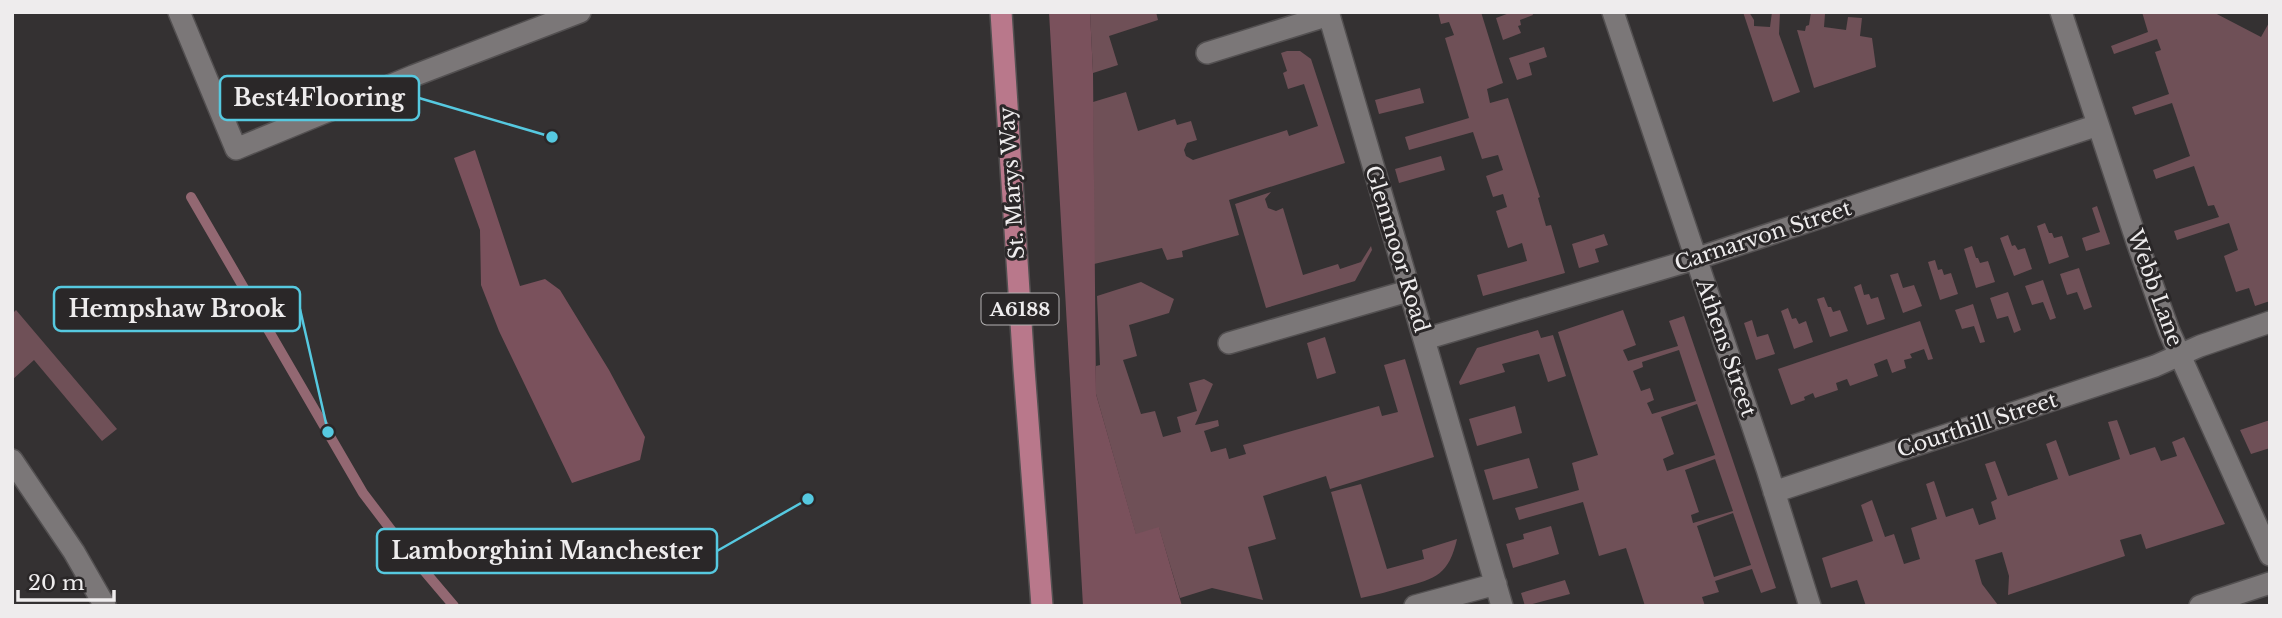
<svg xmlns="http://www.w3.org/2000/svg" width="2282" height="618" font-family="'Libre Baskerville',serif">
	<rect width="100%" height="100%" fill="#343132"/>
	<path fill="#6f5057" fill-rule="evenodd" d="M1090 12H1156L1158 20 1109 36 1118 65 1093 73Z
		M1438 12H1481L1503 83 1487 89 1490 103 1508 98 1540 197 1538 198 1546 226 1551 225 1565 273 1483 296 1477 275 1527 261 1522 243 1508 248 1496 211 1507 207 1503 194 1493 197 1486 176 1503 170 1498 155 1482 159 1473 132 1409 150 1405 137 1469 118 1445 38 1454 35 1449 22 1441 24Z
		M1512 12H1532L1533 15 1520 20 1521 25 1518 26 1521 33 1503 40 1496 18Z
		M1743 12H1749L1754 20V26L1770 27 1772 12H1780L1779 34 1800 92 1773 102Z
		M1811 12 1825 14 1824 27 1846 30 1848 17 1862 18 1860 36 1872 38 1876 67 1814 88 1797 30 1805 31 1806 26 1809 25Z
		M2142 12H2213L2261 37 2270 21V301L2255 306 2249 288 2236 292 2224 256 2238 250 2229 223 2177 240 2174 231 2219 217 2214 205 2208 206 2194 166 2156 179 2153 170 2190 156 2172 103 2135 115 2132 107 2169 94 2155 52 2161 50 2157 39 2114 54 2111 46 2148 32Z
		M1544 47 1547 57 1529 63 1532 75 1517 80 1509 58Z
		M1287 51H1300L1311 59 1345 163 1229 200 1239 235 1182 251 1183 257 1167 260 1162 248 1094 264 1093 102 1126 92 1138 131 1175 119 1177 125 1191 121 1197 140 1187 143 1184 150 1186 156 1193 160 1287 130 1289 136 1318 126 1304 84 1288 89 1283 73 1287 71 1281 53Z
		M1420 88 1424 103 1379 114 1375 100Z
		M1441 156 1445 170 1399 183 1395 169Z
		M1271 192 1265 199 1268 208 1276 211 1283 208 1303 275 1338 264 1340 269 1361 262 1371 246 1372 250 1355 281 1266 308 1235 204Z
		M2097 206 2110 244 2086 251 2082 238 2100 232 2092 208Z
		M2045 223 2049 233H2052L2054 238 2062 236 2069 257 2049 264 2037 226Z
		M1604 234 1608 245 1595 249 1599 262 1579 268 1572 244Z
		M2008 235 2012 246 2015 245 2018 250 2025 248 2032 269 2014 276 2000 238Z
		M1972 246 1976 258H1978L1980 263 1988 261 1995 282 1976 288 1964 249Z
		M1935 260 1938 270 1942 269 1944 275 1951 273 1958 294 1940 300 1928 262Z
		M2079 268 2092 307 2084 310 2077 292 2067 295 2060 274Z
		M1898 273 1903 288 1914 285 1922 306 1903 313 1890 275Z
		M2043 280 2056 318 2050 320 2043 302 2032 305 2025 286Z
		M1141 282 1174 299 1169 313 1129 325 1137 356 1123 360 1141 414 1155 411 1163 437 1181 432 1177 417 1197 411 1189 383 1204 379 1213 384 1195 425 1218 420 1219 426 1204 431 1211 452 1226 448 1229 459 1246 454 1243 445 1379 406 1382 416 1398 412 1384 365 1405 359 1434 457 1330 489 1326 476 1263 496 1276 539 1248 547 1263 600 1212 588 1180 598 1159 528 1136 535 1096 394V366L1100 365 1097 296Z
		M1861 284 1864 295 1869 294 1871 299 1878 297 1885 319 1867 325 1854 287Z
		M2008 292 2021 330 2014 333 2008 316 1997 319 1990 298Z
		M1824 297 1828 307H1831L1833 312 1840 310 1848 331 1830 337 1817 299Z
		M1973 304 1985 342 1980 343 1974 326 1962 329 1955 310Z
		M1788 308 1792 319 1796 318 1799 324 1806 321 1813 342 1794 349 1781 311Z
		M16 310 117 429 102 441 34 360 12 380V314Z
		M1623 310 1636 345 1623 350 1628 361 1678 346 1669 321 1684 316 1776 588 1761 593 1752 569 1715 581 1719 592 1702 597 1705 606H1645L1626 548 1599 556 1583 502 1519 520 1515 508 1579 490 1572 463 1598 455 1558 332ZM1679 350 1696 401 1652 414 1647 403 1654 400 1650 388 1641 391 1633 371 1643 367 1642 362ZM1697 404 1715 455 1667 471 1663 459 1674 454 1661 417ZM1715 459 1733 511 1693 523 1691 515 1699 512 1685 470ZM1733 513 1751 565 1714 577 1697 526Z
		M1752 320 1757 337 1768 334 1775 354 1756 360 1744 323Z
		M1920 321 1933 359 1928 360 1924 349 1910 354 1912 358 1904 360 1906 368 1892 373 1887 359 1874 364 1878 376 1850 386 1847 379 1836 383 1838 390 1815 398 1813 393 1804 397 1805 400 1791 405 1778 369Z
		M1538 330 1541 338 1553 335 1566 376 1548 382 1539 354 1502 364 1505 372 1460 385 1459 382 1477 348Z
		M1325 337 1336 373 1317 379 1307 343Z
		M1515 406 1522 433 1477 446 1469 419Z
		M2117 420 2130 455 2155 447 2161 461 2177 456 2172 442 2184 437 2225 524 2146 549 2141 534 2120 540 2125 556 2008 595 2009 576 2002 552 1975 560 1982 584 1998 605 1995 606H1866L1857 580 1831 588 1822 558 1873 541 1861 505 1872 500 1885 537 1894 534 1904 564 1920 559 1911 528 1937 519 1926 484 1934 481 1946 517 1973 508 1979 525 1996 519 1991 502 1997 499 1985 464 1995 461 2008 496 2058 479 2046 444 2056 440 2069 476 2120 459 2108 422Z
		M2270 420V448L2251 454 2240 430Z
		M1529 458 1538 488 1493 500 1484 470Z
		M1361 484 1387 569 1424 559 1422 550 1457 539C1449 574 1436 579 1404 587 1390 591 1376 595 1361 598L1331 492Z
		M1551 526 1559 554 1513 568 1506 544 1524 539 1523 534Z
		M1565 580 1570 594 1525 606 1521 593Z"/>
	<path fill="#7a515c" d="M1049 12H1090L1093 73 1096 394 1136 534 1159 527 1182 606H1083Z
		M475 150 520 286 545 279 560 290 609 370 645 437 640 460 572 483 499 331 481 285 480 230 454 158Z"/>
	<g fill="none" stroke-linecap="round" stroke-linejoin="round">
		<path stroke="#936872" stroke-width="10" d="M191 197 363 493 404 547 454 606"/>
		<g stroke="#535051" stroke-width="24">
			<path id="minor" d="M179 12 236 149 413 76 580 12
				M1613 12 1767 469 1810 606
				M2061 12 2137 242 2169 331 2270 555
				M1207 53 1329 15 1502 606
				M1425 339 1695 259 2098 125
				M1229 343 1408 291
				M12 460 74 552 105 606
				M1774 492 2155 366 2200 346 2270 322
				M1415 606 1496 584
				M2200 606 2270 583"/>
		</g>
		<g stroke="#535051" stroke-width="24">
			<path id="major" d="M1001 12 1024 369 1042 606"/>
		</g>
		<use href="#minor" stroke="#7b7778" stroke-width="21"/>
		<use href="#major" stroke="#b9788b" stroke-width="21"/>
	</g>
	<g text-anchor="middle" stroke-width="6" stroke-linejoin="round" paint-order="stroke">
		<rect fill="#2a2728" stroke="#b3b1b2" stroke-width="2" x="981.5" y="293.5" width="77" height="31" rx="5"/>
		<g font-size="19" font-weight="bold" fill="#eeeced">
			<text x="1020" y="316">A6188</text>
		</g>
		<g font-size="21" fill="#eeeced" stroke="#2a2728">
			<text transform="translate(1012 183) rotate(-94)" y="7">St. Marys Way</text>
			<text transform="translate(1763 236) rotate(-18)" y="7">Carnarvon Street</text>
			<text transform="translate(1397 249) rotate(73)" y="7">Glenmoor Road</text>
			<text transform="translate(2155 288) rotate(70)" y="7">Webb Lane</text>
			<text transform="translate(1726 348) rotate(71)" y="7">Athens Street</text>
			<text transform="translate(1977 425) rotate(-18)" y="7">Courthill Street</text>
		</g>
	</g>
	<path fill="none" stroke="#56c9e0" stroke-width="2.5" d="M552 137L419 98M328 432L300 309M808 499L717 551"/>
	<g fill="#56c9e0" stroke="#2a2728" stroke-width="2.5">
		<circle cx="552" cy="137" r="7"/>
		<circle cx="328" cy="432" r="7"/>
		<circle cx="808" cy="499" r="7"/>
	</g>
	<g fill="#2a2728" stroke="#56c9e0" stroke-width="2.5">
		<rect x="220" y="76" width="199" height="44" rx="7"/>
		<rect x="54" y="287" width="246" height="44" rx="7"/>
		<rect x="377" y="529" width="340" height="44" rx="7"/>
	</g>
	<g font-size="23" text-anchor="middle" font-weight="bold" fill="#eeeced">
		<text x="319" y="106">Best4Flooring</text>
		<text x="177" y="317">Hempshaw Brook</text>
		<text x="547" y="559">Lamborghini Manchester</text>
	</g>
	<rect width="2282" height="618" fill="none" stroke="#eeeced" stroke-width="28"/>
	<path d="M18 590v10h96v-10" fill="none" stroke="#eeeced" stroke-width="3.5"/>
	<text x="28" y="590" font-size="21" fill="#eeeced" stroke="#2a2728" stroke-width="5" paint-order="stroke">20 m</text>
</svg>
